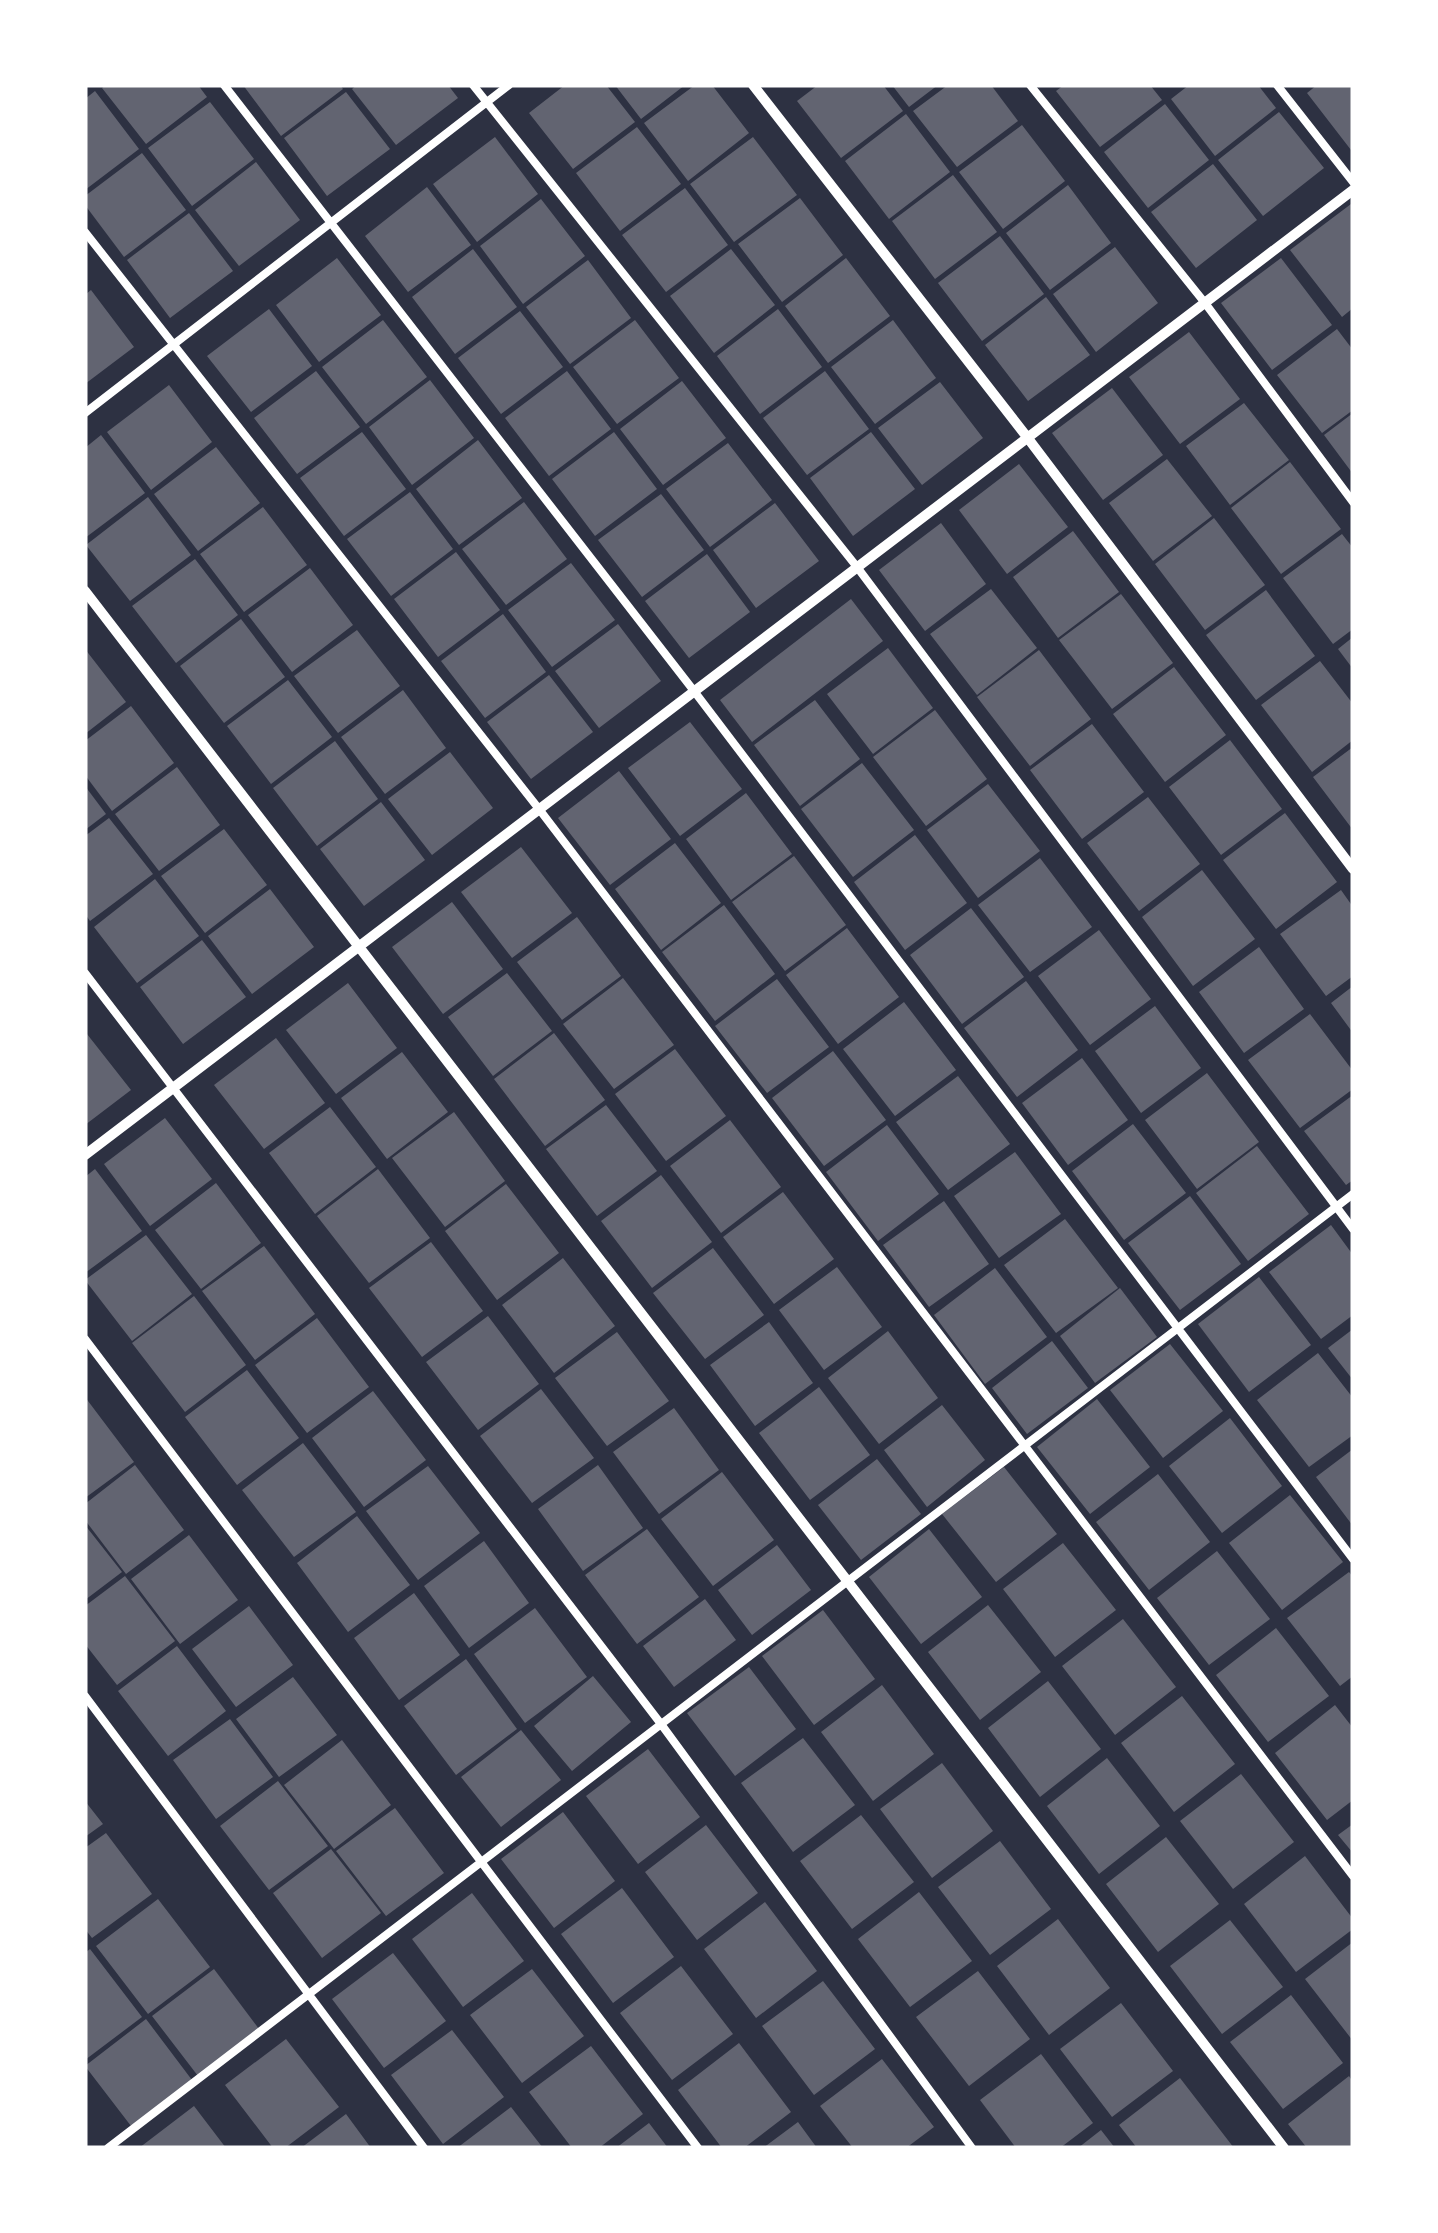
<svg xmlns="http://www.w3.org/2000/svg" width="1438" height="2233" font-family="Barlow,sans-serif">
	<rect width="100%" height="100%" fill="#2d3142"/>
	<path fill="#626471" d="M106 85H198L207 97 146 144 102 88Z
		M243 85H340L343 89 281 136Z
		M357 85H448L458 98 396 145 352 89Z
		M565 85H606L635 122 573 169 529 113Z
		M615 85H685L641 119Z
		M695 85H712L749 133 688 181 644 123Z
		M818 85H883L903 111 841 158 797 101Z
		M892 85H938L909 107Z
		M948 85H991L1018 121 957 167 913 111Z
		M1064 85H1150L1162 100 1100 147 1056 91Z
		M1189 85H1258L1276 108 1215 156 1171 99Z
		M1317 85H1353L1351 150 1307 93Z
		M95 91 139 149 85 190V99Z
		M346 92 390 149 327 196 284 138Z
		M210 102 254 159 192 206 148 148Z
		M1165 104 1209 160 1148 208 1104 152Z
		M1279 112 1324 168 1263 216 1218 160Z
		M906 114 950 172 889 219 845 161Z
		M1022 125 1065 181 1003 229 959 172Z
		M637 127 681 184 620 231 576 173Z
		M495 137 538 194 477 242 433 184Z
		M753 137 797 195 734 242 690 184Z
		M142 153 186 210 124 257 85 205V196Z
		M256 162 300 220 239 266 195 210Z
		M1213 164 1257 220 1196 268 1151 212Z
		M953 175 997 232 935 279 892 221Z
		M1068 185 1111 243 1050 290 1006 233Z
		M427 187 471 245 408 292 365 236Z
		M685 188 728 245 666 292 622 235Z
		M800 198 843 255 782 302 738 244Z
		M541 199 585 256 523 304 480 246Z
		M1351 204 1353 308 1342 317 1290 250Z
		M189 213 233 271 170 318 127 260Z
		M1000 236 1044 294 982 341 938 283Z
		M1115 247 1158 303 1096 352 1053 294Z
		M473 249 517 307 455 354 412 297Z
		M731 249 775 305 714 353 670 296Z
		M337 258 381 315 319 362 276 305Z
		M846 258 890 316 828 363 785 306Z
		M1281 258 1332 325 1272 370 1221 303Z
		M588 260 631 318 570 364 526 307Z
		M91 290 134 347 85 384V295Z
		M1046 297 1090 355 1028 401 985 345Z
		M269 309 312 366 251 412 207 356Z
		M778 309 822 367 760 414 717 356Z
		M520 311 563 367 501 414 458 358Z
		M383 320 427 377 366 424 322 367Z
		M635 320 679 378 617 424 573 367Z
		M893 320 936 378 875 424 831 367Z
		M1337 329 1353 350V410L1322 433 1277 375Z
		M1189 332 1240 399 1180 444 1129 377Z
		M316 371 360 427 297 474 254 418Z
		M567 371 611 429 549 476 505 418Z
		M825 371 869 429 807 475 763 418Z
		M430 380 474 438 412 485 369 427Z
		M682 381 726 438 663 485 620 429Z
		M940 382 983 438 922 485 878 428Z
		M169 385 212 442 151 490 107 432Z
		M1112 388 1163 455 1103 500 1052 433Z
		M1244 403 1289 460 1230 505 1186 446Z
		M1353 413V474L1324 435Z
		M362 432 406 489 344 536 300 478Z
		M614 432 657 489 595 536 552 479Z
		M871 432 915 489 853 536 810 478Z
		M101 435 145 493 85 538V448Z
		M478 440 522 498 459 545 416 489Z
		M728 443 772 500 710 547 666 489Z
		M216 447 260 503 198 551 154 494Z
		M1167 459 1212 516 1153 561 1109 503Z
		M1290 462 1341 529 1281 574 1231 508Z
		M1019 464 1068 527 1007 574 959 510Z
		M410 492 453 549 391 596 347 539Z
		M661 494 704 550 642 597 598 540Z
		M148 497 191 555 130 601 86 545Z
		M524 502 567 559 506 605 462 549Z
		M775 503 819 561 756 608 713 550Z
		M263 507 307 565 244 612 200 554Z
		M1214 518 1265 585 1205 630 1155 564Z
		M941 523 986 584 925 631 879 570Z
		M1073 531 1119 592 1058 638 1013 577Z
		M1342 534 1353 548V629L1333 644 1283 578Z
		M456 552 500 610 438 657 394 599Z
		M707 554 750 612 689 658 645 601Z
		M195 559 238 615 176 663 132 606Z
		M571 563 615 620 552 667 508 610Z
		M310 568 353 625 292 672 248 615Z
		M991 589 1037 648 977 695 930 634Z
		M1266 590 1315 656 1256 700 1206 635Z
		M1121 594 1173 663 1112 709 1059 640Z
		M851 599 883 641 752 742 720 700Z
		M503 614 546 672 485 718 441 661Z
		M241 619 285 677 224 723 180 666Z
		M618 624 661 681 599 728 555 671Z
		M357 630 400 686 338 733 294 676Z
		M1353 637V669L1338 649Z
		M888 648 933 708 873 754 827 694Z
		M85 649 126 702 85 734Z
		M1039 650 1091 719 1030 766 977 697Z
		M1320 661 1353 704V740L1312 772 1261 705Z
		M1174 667 1226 735 1165 782 1113 714Z
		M549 675 593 732 531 779 487 722Z
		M288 680 332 737 271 784 227 726Z
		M403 690 446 748 385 794 341 737Z
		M815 700 860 759 800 806 754 745Z
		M131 706 174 763 112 811 85 775V741Z
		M935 710 987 779 926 826 873 757Z
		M690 722 742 789 680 836 628 768Z
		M1092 724 1144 792 1082 839 1030 770Z
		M1230 740 1282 809 1221 855 1169 787Z
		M335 741 378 799 317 846 273 788Z
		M1353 747V830L1313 777Z
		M450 752 493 808 432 855 388 799Z
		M862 763 914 830 853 877 801 809Z
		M177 767 220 825 159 871 115 814Z
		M619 771 671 839 610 885 558 818Z
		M988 784 1040 851 978 898 927 830Z
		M85 786 106 814 85 830Z
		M746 793 792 854 731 900 686 839Z
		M1148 797 1200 864 1139 911 1087 843Z
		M381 802 425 860 364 906 320 849Z
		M1285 813 1337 882 1276 929 1223 860Z
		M109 818 153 874 90 921 85 914V836Z
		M224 829 267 885 205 933 161 876Z
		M915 835 967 903 905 950 854 882Z
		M675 843 721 903 661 950 615 889Z
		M521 847 572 913 512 958 461 892Z
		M794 856 846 925 785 971 732 902Z
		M1040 858 1092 927 1030 972 978 905Z
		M1202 870 1255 939 1193 986 1142 917Z
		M155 879 199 936 137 983 94 927Z
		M270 889 314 947 252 994 208 936Z
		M1341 890 1353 907V976L1326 996 1280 934Z
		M452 902 503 969 443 1014 392 947Z
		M724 905 775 974 715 1021 662 952Z
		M971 908 1024 977 962 1024 910 955Z
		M577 917 621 976 562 1020 517 962Z
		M847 928 899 997 838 1044 786 975Z
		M1099 930 1151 999 1090 1045 1038 976Z
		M202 940 246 997 183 1044 140 987Z
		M1259 947 1304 1009 1244 1053 1199 992Z
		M507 973 552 1031 493 1076 448 1017Z
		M623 978 674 1045 614 1089 563 1024Z
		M777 979 829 1047 767 1093 715 1026Z
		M1026 981 1078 1050 1017 1097 964 1028Z
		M348 983 397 1048 336 1094 286 1030Z
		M1353 986V1033L1331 1003Z
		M904 1002 956 1070 895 1116 843 1049Z
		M1155 1006 1201 1068 1141 1113 1095 1051Z
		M1310 1014 1353 1071V1089L1300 1128 1248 1060Z
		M554 1033 605 1100 545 1146 494 1079Z
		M87 1034 131 1090 85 1125V1036Z
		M276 1038 325 1103 264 1149 214 1085Z
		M675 1049 726 1116 666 1161 615 1094Z
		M833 1051 886 1120 824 1166 772 1098Z
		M402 1052 448 1112 387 1159 341 1098Z
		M1082 1058 1128 1120 1068 1165 1022 1103Z
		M1207 1073 1259 1142 1197 1189 1145 1120Z
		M958 1076 1010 1144 948 1190 896 1122Z
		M1353 1095V1180L1346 1185 1304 1131Z
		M606 1105 657 1171 597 1216 546 1149Z
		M330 1107 376 1167 315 1214 269 1153Z
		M454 1112 505 1181 445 1227 392 1158Z
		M165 1118 212 1179 150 1226 104 1164Z
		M730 1120 781 1187 721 1233 670 1166Z
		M1133 1124 1186 1193 1124 1240 1072 1171Z
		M887 1125 939 1194 878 1241 826 1172Z
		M1257 1146 1309 1214 1248 1261 1196 1193Z
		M1015 1152 1061 1214 999 1258 954 1196Z
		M95 1169 142 1231 85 1273V1177Z
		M378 1169 430 1238 369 1283 317 1216Z
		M661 1175 712 1242 652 1288 601 1221Z
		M216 1183 261 1243 201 1289 155 1230Z
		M506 1184 559 1253 497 1300 445 1231Z
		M783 1192 834 1259 774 1304 723 1237Z
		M1190 1196 1241 1264 1180 1310 1128 1243Z
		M944 1201 989 1264 929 1307 883 1245Z
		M1065 1219 1118 1288 1056 1333 1004 1265Z
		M1331 1225 1353 1255V1315L1321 1339 1269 1272Z
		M146 1235 192 1294 132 1341 85 1280Z
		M431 1242 483 1311 422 1357 369 1288Z
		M264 1246 315 1314 255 1360 202 1291Z
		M713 1248 764 1315 705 1359 653 1293Z
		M563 1258 615 1326 554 1373 502 1305Z
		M837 1267 882 1327 824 1370 779 1310Z
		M995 1268 1047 1337 985 1384 934 1315Z
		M1259 1277 1311 1345 1249 1392 1198 1324Z
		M1120 1288 1157 1337 1095 1383 1060 1336Z
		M194 1296 246 1365 185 1412 132 1343Z
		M488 1316 539 1384 478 1430 426 1362Z
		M317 1318 369 1387 307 1433 255 1365Z
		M769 1322 813 1383 755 1426 710 1365Z
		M1353 1329V1380L1328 1348Z
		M888 1331 938 1398 879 1444 828 1378Z
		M617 1332 669 1401 607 1446 555 1378Z
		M1052 1341 1088 1388 1027 1434 992 1388Z
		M1170 1344 1223 1411 1163 1458 1110 1390Z
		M1318 1353 1353 1398V1435L1309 1467 1257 1400Z
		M247 1370 299 1438 237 1485 185 1417Z
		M819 1387 870 1455 810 1500 759 1433Z
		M541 1389 594 1458 532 1503 480 1436Z
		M373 1391 426 1460 364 1507 312 1438Z
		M85 1397 134 1462 85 1498Z
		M1097 1399 1150 1467 1090 1514 1037 1447Z
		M942 1405 985 1460 927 1507 884 1450Z
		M674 1408 719 1470 659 1514 613 1452Z
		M1230 1418 1282 1486 1222 1533 1169 1466Z
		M303 1443 356 1512 294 1557 242 1490Z
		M1353 1449V1526L1316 1477Z
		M877 1459 921 1514 861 1560 818 1505Z
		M135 1465 184 1530 126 1574 85 1520V1504Z
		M598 1465 643 1528 583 1571 538 1509Z
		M428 1466 480 1533 418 1580 366 1511Z
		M1004 1467 1057 1534 996 1582 942 1514Z
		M722 1472 774 1540 713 1586 661 1519Z
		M1158 1474 1210 1542 1149 1590 1096 1522Z
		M1290 1495 1343 1562 1282 1610 1229 1543Z
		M357 1516 410 1585 348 1632 297 1563Z
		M85 1525 122 1572 85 1600Z
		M647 1529 699 1597 637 1644 585 1575Z
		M929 1529 982 1597 921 1644 869 1577Z
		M189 1535 238 1600 180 1644 131 1579Z
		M484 1541 529 1603 469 1648 424 1586Z
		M1063 1543 1116 1610 1055 1657 1003 1589Z
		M777 1545 811 1590 752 1635 718 1590Z
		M1217 1551 1270 1619 1209 1665 1157 1598Z
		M1349 1572 1353 1577V1676L1340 1686 1287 1618Z
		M125 1576 175 1641 117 1685 85 1644V1606Z
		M414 1593 460 1655 399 1700 354 1638Z
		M705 1599 736 1640 674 1687 643 1646Z
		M988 1605 1041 1672 980 1720 928 1652Z
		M249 1606 293 1665 236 1707 192 1649Z
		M535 1608 587 1677 525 1723 474 1654Z
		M823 1610 875 1679 814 1725 762 1656Z
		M1123 1619 1176 1687 1115 1735 1062 1666Z
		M1276 1628 1329 1696 1268 1742 1216 1675Z
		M177 1646 226 1711 168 1756 118 1691Z
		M466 1659 517 1729 456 1775 404 1706Z
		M749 1667 796 1729 735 1776 687 1713Z
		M593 1676 631 1722 572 1771 534 1726Z
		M293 1677 337 1735 279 1777 236 1719Z
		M1048 1681 1101 1749 1040 1797 988 1728Z
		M882 1685 934 1754 873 1801 821 1732Z
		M1182 1696 1235 1764 1174 1812 1121 1743Z
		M1335 1705 1353 1728V1800L1327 1820 1275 1753Z
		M230 1719 273 1777 216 1819 173 1760Z
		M521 1730 561 1780 501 1827 461 1777Z
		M803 1738 855 1805 793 1852 741 1783Z
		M342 1740 391 1805 334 1849 284 1785Z
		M648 1749 700 1817 638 1864 586 1796Z
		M1107 1758 1160 1826 1099 1874 1047 1806Z
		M942 1763 993 1831 932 1878 880 1809Z
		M1241 1774 1294 1842 1233 1889 1180 1821Z
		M278 1781 328 1846 269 1890 220 1826Z
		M85 1801 103 1824 85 1837Z
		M395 1808 444 1873 386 1916 336 1851Z
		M563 1812 615 1881 554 1928 501 1859Z
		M861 1815 914 1882 852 1929 800 1861Z
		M1353 1824V1853L1338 1835Z
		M706 1825 758 1893 697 1940 645 1872Z
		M106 1833 152 1894 92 1938 85 1929V1848Z
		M1166 1837 1219 1904 1158 1952 1106 1884Z
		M1000 1841 1051 1909 990 1955 938 1887Z
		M331 1849 381 1913 322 1958 273 1893Z
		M1305 1856 1353 1919V1929L1296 1972 1244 1904Z
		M622 1888 674 1957 613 2003 561 1934Z
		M919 1892 972 1961 910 2007 858 1939Z
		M472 1893 524 1961 463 2007 412 1939Z
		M158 1899 210 1967 148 2014 96 1946Z
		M765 1902 817 1971 756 2018 704 1949Z
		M1058 1919 1110 1988 1049 2035 997 1966Z
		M1230 1920 1283 1987 1222 2034 1170 1966Z
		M1353 1942V2041L1305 1979Z
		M90 1949 142 2017 85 2060V1953Z
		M393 1953 446 2021 384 2068 332 1999Z
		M681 1966 733 2034 672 2080 620 2013Z
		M214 1969 259 2029 198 2076 152 2016Z
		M532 1969 584 2036 522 2083 470 2015Z
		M978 1971 1030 2039 969 2086 916 2017Z
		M823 1981 875 2049 814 2095 762 2026Z
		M1291 1995 1343 2063 1283 2109 1230 2042Z
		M1121 2003 1173 2071 1112 2117 1060 2049Z
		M146 2019 192 2080 131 2126 85 2066Z
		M452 2030 504 2097 443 2144 391 2075Z
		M286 2039 339 2107 285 2148H273L225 2085Z
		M739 2043 791 2112 744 2148H722L678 2090Z
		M591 2046 643 2114 599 2148H572L529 2092Z
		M1041 2054 1093 2123 1060 2148H1016L980 2100Z
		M882 2059 934 2127 906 2148H853L820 2106Z
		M1349 2076 1353 2082V2148H1307L1288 2124Z
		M1180 2078 1234 2148H1137L1119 2125Z
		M194 2106 226 2148H139Z
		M511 2107 543 2148H457Z
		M346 2114 371 2148H301Z
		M798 2122 817 2148H763Z
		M649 2123 668 2148H616Z
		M1101 2130 1115 2148H1078Z"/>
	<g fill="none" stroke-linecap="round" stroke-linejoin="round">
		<path stroke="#fff" stroke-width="8" d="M224 85 694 691 1353 1559
			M473 85 857 567 1353 1229
			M1030 85 1205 303 1353 502
			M1277 85 1353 182
			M85 232 539 809 1353 1876
			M85 413 509 85
			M85 973 661 1724 972 2148
			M85 1339 698 2148
			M85 1696 424 2148
			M108 2148 1353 1194"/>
		<path stroke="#fff" stroke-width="10" d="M753 85 1027 437 1353 869
			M85 591 1284 2148
			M85 1155 1353 190"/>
	</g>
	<rect width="1438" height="2233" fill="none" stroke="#ffffff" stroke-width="175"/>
</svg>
